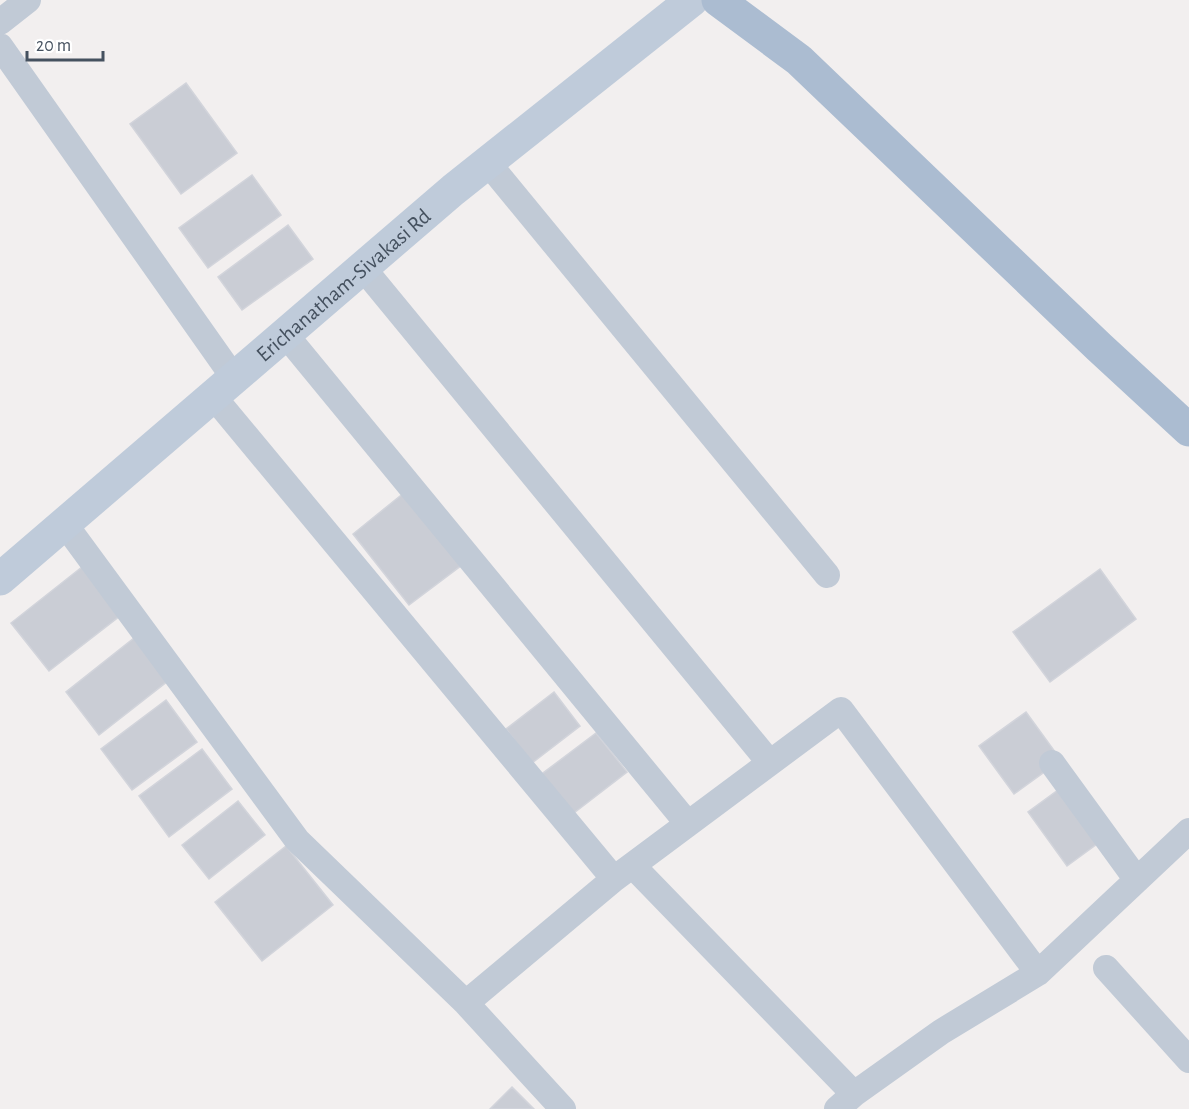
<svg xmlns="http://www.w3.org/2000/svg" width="1189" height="1109" font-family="'Alegreya Sans',sans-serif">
	<rect width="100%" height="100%" fill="#f2efef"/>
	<path fill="#cacdd5" stroke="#d2d4db" stroke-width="1.5" d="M186 83 237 153 181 194 130 124Z
		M252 175 281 215 208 268 179 228Z
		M288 225 313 259 242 310 218 277Z
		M405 492 462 565 409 605 353 534Z
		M87 563 125 612 49 671 11 623Z
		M1100 569 1136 619 1050 682 1013 632Z
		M139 634 173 677 99 735 66 692Z
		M554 692 580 726 532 763 506 729Z
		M166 700 197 742 132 790 101 749Z
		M1026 712 1061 760 1014 794 979 746Z
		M596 733 627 772 570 816 539 776Z
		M202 749 232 789 169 837 139 796Z
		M1073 779 1112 833 1067 866 1028 812Z
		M238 801 265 835 209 879 182 845Z
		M286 846 333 905 262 961 215 902Z
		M512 1087 534 1109H490Z"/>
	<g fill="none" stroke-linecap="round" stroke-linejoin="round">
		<path stroke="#c1cad6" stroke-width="26" d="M0 22 28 0
			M0 46 234 378
			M488 163 827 575
			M363 268 770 763
			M285 334 688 824
			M213 396 614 879
			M64 523 297 840 466 1003
			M1052 763 1137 880
			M633 866 854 1094
			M1106 968 1189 1060
			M563 1109 466 1003 614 879 841 710 1038 973 1189 831
			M837 1109 854 1094 941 1032 1038 973"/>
		<path stroke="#bfcbda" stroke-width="33" id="s1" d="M0 579 453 190 692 0"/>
		<path stroke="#abbcd1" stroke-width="33" d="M718 0 799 60 1099 347 1189 430"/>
	</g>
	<g text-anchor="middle" stroke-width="4.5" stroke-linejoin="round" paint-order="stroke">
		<g font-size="22" fill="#45515f" stroke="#fff">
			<text dy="8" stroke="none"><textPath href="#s1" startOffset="452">Erichanatham-Sivakasi Rd</textPath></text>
		</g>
	</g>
	<path d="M27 51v9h76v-9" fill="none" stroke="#45515f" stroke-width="3"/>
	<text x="36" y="51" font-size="18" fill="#45515f" stroke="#ffffff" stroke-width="4.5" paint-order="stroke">20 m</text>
</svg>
